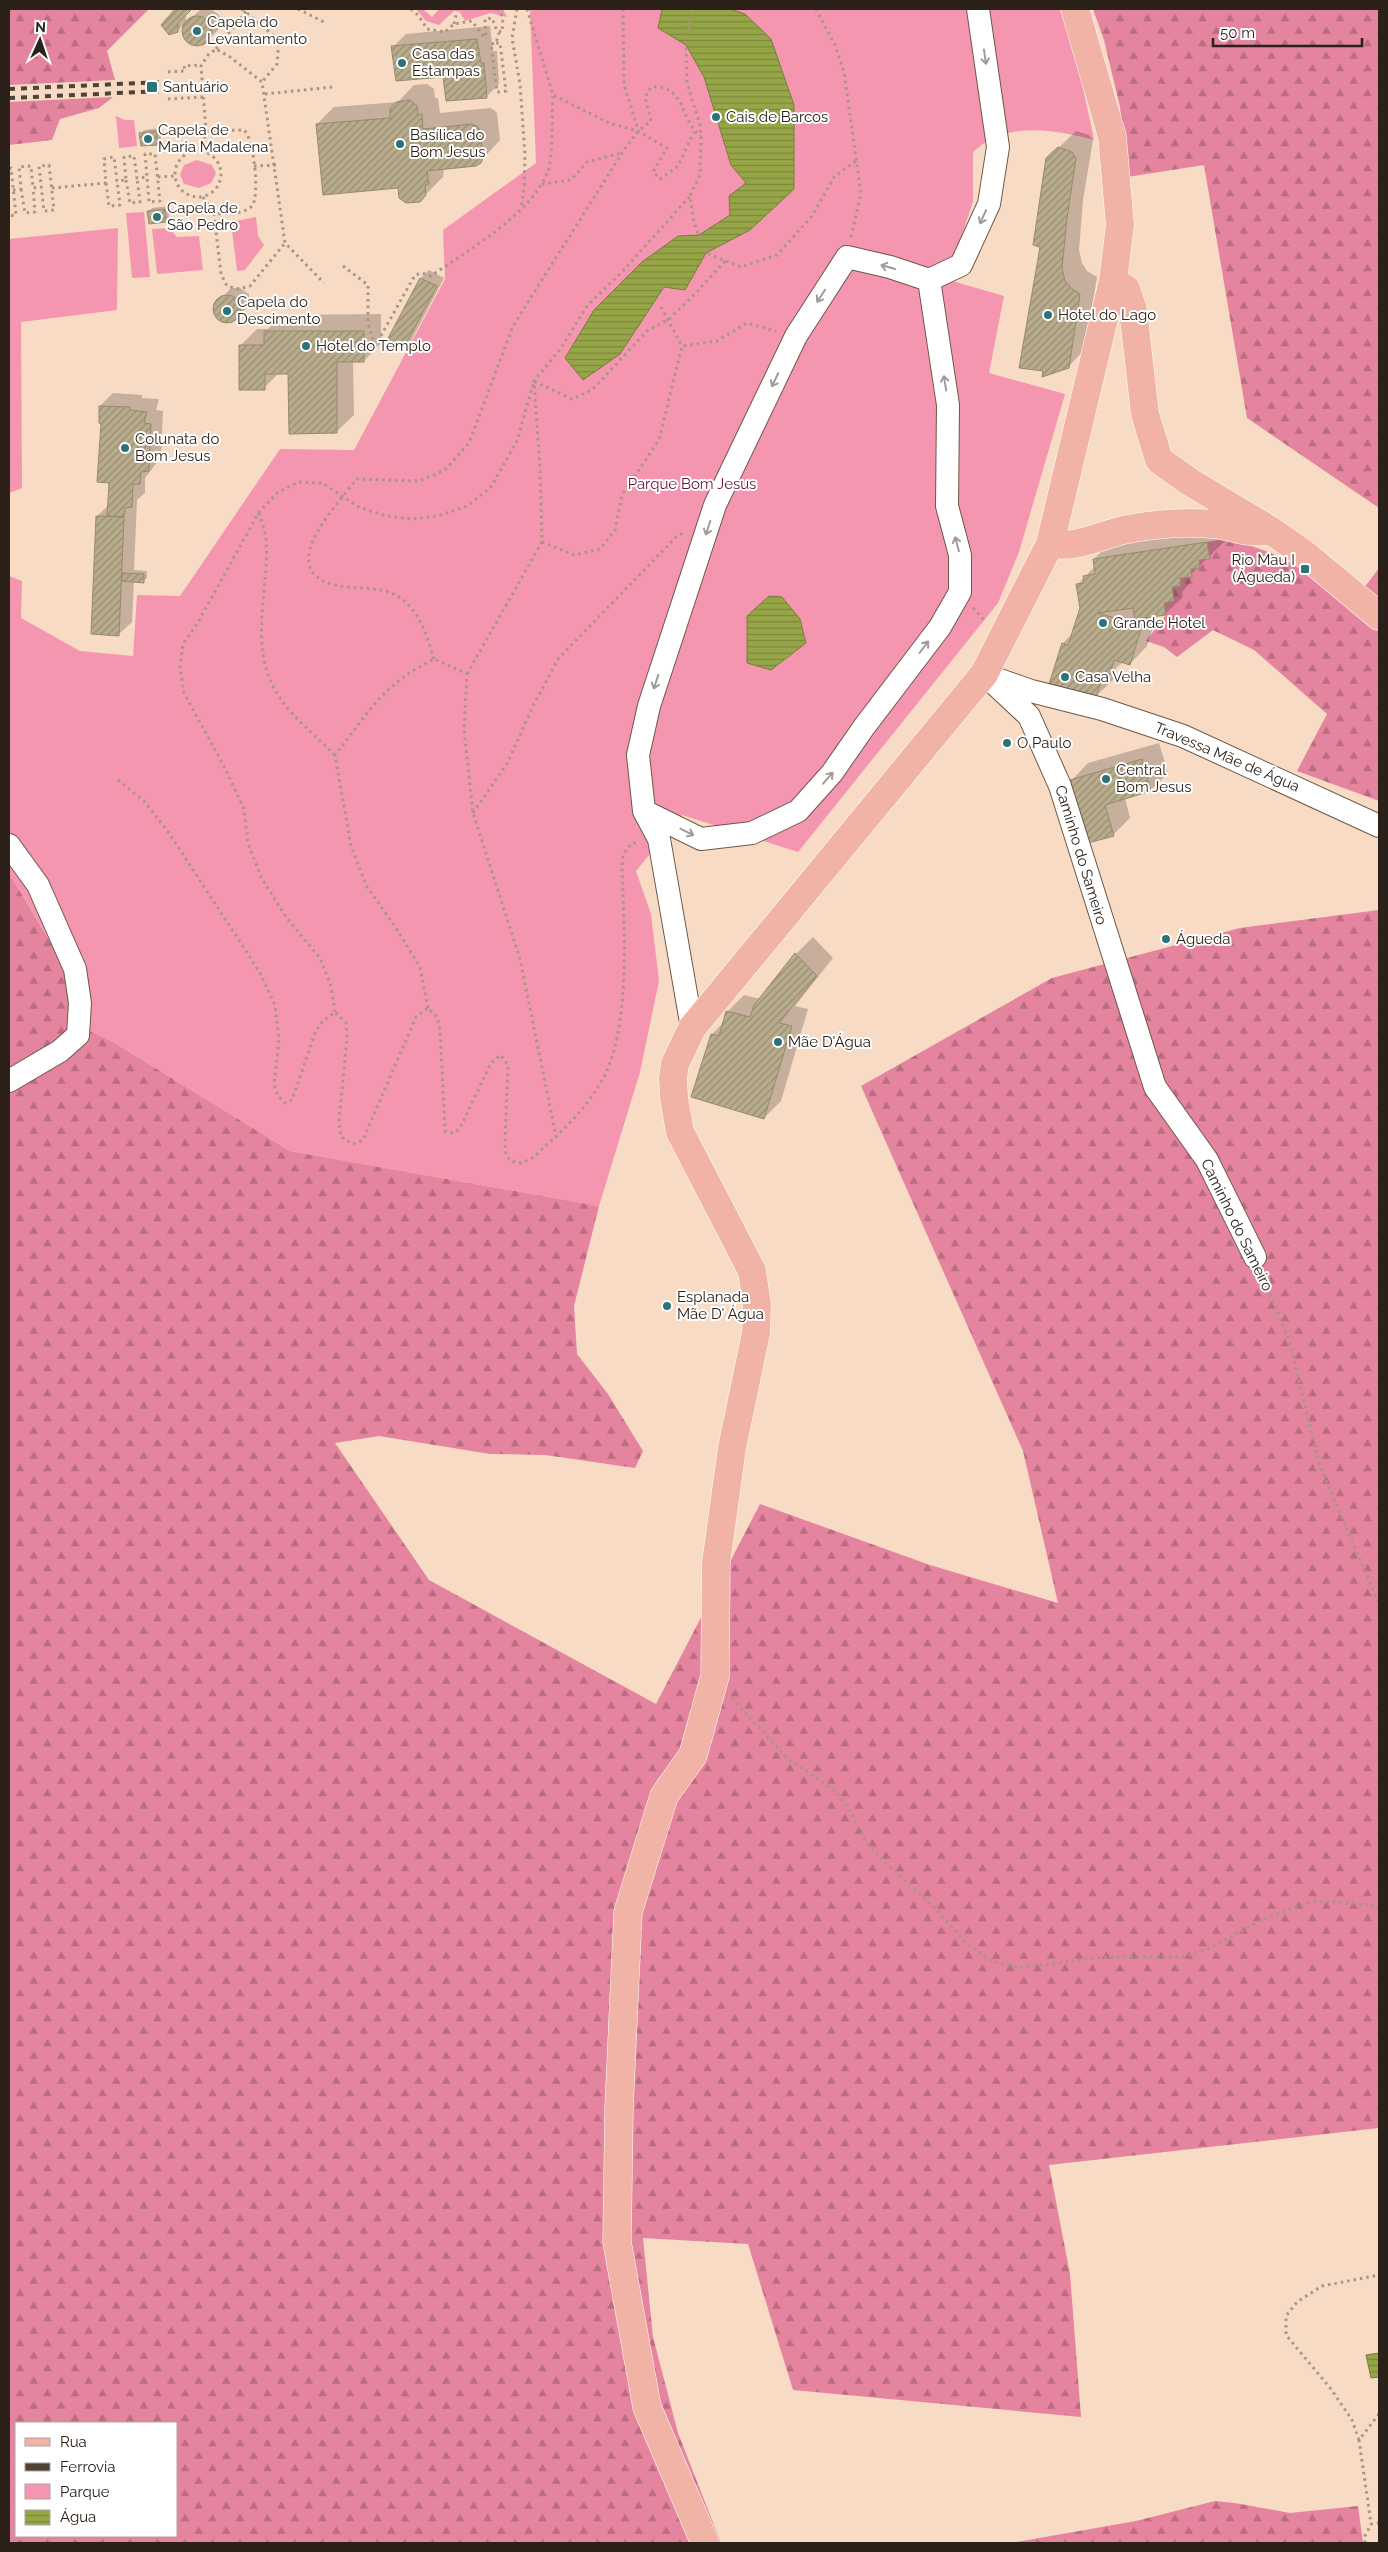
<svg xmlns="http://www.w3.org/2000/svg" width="1388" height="2552" font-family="Raleway,sans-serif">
	<defs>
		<pattern id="forest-firs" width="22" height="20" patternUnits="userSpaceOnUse" patternTransform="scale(1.25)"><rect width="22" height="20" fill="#e5849f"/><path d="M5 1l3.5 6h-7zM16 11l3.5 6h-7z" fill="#ba6c81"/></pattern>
		<pattern id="water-rules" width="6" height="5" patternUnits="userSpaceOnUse" patternTransform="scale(1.25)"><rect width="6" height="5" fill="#96a647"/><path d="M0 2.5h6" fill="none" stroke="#7b873a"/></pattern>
		<pattern id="building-hatch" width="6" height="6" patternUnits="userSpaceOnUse" patternTransform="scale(1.25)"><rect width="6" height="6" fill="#b8ac8d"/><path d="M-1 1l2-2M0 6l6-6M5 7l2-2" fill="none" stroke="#968c72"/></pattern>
	</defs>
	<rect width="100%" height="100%" fill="#f8dbc4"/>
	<path fill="#f596b0" d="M416 9H423L432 17 439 9H503L507 17 490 13 465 21 459 11H454L439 25 426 21Z
		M530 9H1061L1077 59 1094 140C1062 132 1025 124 993 138 986 141 979 147 973 152V201L955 257 935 276 1004 296 989 373 1065 394 1019 552 998 603 798 852 682 815 636 871 651 914 659 981 640 1072 599 1206 290 1151 113 1042 74 1024 63 962 9 873V576L22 581 21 618 80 651 133 656 137 595 180 596 280 449 354 450 445 279 443 230 536 163Z
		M116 116 125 120H134L137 146 119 148Z
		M197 160 212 165 216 173 211 183 199 188 184 184 180 175 184 165Z
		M144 212 150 277 132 278 126 213Z
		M256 217 258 236 264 245 245 270 237 271 231 222Z
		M118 228 117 310 21 322 22 488 9 493V239Z
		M169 228 177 237 199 236 203 270 157 274 152 229Z"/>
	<path fill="url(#forest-firs)" fill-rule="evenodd" d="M9 9H149L107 51 115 80 9 85Z
		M1093 9H1379V508L1247 418 1204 165 1127 177 1120 107 1104 40Z
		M113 97 99 108 60 119 52 140 9 145V102Z
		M1218 540C1269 544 1308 571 1347 603L1367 584 1379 568V801L1297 771 1327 714 1254 650 1213 630 1177 657 1164 647 1146 641 1166 615 1164 603 1174 601 1172 587 1181 586 1180 578 1192 577 1191 569 1200 568 1199 560 1210 559 1207 542Z
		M9 873 63 963 75 1024 113 1042 290 1151 599 1206 574 1306 577 1354 608 1394 643 1451 635 1468 545 1455 490 1454 379 1436 335 1443 429 1580 656 1704 760 1504 930 1565 1058 1603 1023 1451 861 1086 1052 978 1240 928 1379 910V2128L1049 2165 1070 2274 1081 2417 793 2390 748 2244 643 2238 653 2337 678 2433 721 2543H9ZM16 2423H176V2536H16Z
		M1215 2501 1235 2503 1290 2513 1358 2506 1363 2543H1011L1136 2521Z"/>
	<path fill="url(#water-rules)" stroke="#767e39" d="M662 9H730L745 14 771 39 794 105V189L750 230 706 253 685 290 664 287 620 354 583 380 565 358 594 310 642 262 678 236 699 235 730 215 729 196 746 183 731 165 704 77 686 45 658 28Z
		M769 596 782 597 800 619 806 643 771 670 747 663V616Z
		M1379 2353V2377L1371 2378 1366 2355Z"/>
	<path fill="#0003" d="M177 9H190L186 14V23L201 9H211L219 15 221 27 204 44 193 45 184 38 183 25 178 31 162 25Z
		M490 26 493 51H497L499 84 486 97 393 47 406 34Z
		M427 84 434 89 435 98H438L440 113 490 108 494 110 497 113 500 140 480 162 444 168 443 177 420 200 317 124 334 107 398 102 414 85Z
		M160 128 161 140 157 143 141 134 144 130Z
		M1076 131 1089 135 1093 140 1083 200 1079 250 1082 263 1087 271 1097 277 1085 349 1068 367 1041 246 1047 159Z
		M168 206 169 217 165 221 149 211 152 208Z
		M429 270 444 278 411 341 402 350 421 278Z
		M231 288H240L249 294V306L232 322H226L216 316 214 306Z
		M381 314V343L364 361H353L354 415 336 432 290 372H280L264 388 240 346 257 329H268L282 315Z
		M113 393 142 395V398L159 399 156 410 163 411 161 457 145 478V493L137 500 134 570 147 571V578L143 581H134L132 622 119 634 97 516 109 505 110 481 100 406Z
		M1224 526 1226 540 1189 576 1190 583 1182 592 1183 597 1165 614 1157 615 1147 646 1130 664 1123 662 1116 668 1113 680 1095 697 1063 643 1073 633 1081 608 1078 584 1095 566 1094 559 1111 542Z
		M1159 743 1168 773 1151 790 1125 798 1130 818 1113 835 1071 781 1088 763Z
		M813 937 833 958 795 1006 808 1009 781 1101 764 1118 712 1034 724 1022 727 1012 744 995 760 999 796 954Z"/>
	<path fill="url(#building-hatch)" stroke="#968a6d" d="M175 9H192L178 23V32L169 35 161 25Z
		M182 31a15 15 0 1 1 30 0a15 15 0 1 1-30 0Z
		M477 39 481 63H484L487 98 446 101 443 77 396 81 391 46Z
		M410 100 417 106 418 115 422 114 423 129 472 124 477 126 480 130 483 158 481 163 476 166 427 171 429 184 425 185 426 195 420 202 406 203 399 198 398 188 323 195 316 124 390 118V109L396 102Z
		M156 131 158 145 141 146 139 133Z
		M1058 147 1072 152 1076 158 1067 218 1062 268 1065 281 1071 288 1080 294 1069 368 1042 377 1043 371 1019 368 1040 247 1033 245 1046 158Z
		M165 209 166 222 149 224 147 211Z
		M420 278 437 286 402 351 386 342Z
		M213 309a14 14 0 1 1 28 0a14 14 0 1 1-28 0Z
		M264 331H364V362H337V433L289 434 288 374H265V390H239V345H264Z
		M99 406 130 407V410L147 412 144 423 151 424 149 471 141 472 140 484H133L132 507 125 508 124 517 107 516 109 483 97 482 101 424 99 423Z
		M96 516 124 517 119 636 91 634Z
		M1207 542 1210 559 1199 560 1200 568 1191 569 1192 577 1180 578 1181 586 1172 587 1174 601 1164 603 1166 615 1135 619 1133 608 1098 613 1142 626 1130 665 1114 660 1109 677 1103 675 1096 698 1049 684 1062 643 1068 645 1080 608 1076 584 1084 583 1083 576 1095 574 1093 559Z
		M122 573 144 574V583L122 581Z
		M1142 759 1151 791 1105 805 1114 836 1088 843 1070 780Z
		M795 953 817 976 779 1023 792 1026 764 1119 691 1097 711 1034 719 1036 726 1011 750 1017 754 1005Z"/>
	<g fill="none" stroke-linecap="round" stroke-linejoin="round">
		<g stroke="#705743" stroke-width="24">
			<path id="minor" d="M984 674 1029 716 1060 786 1155 1087 1207 1160 1255 1257
				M994 678 1031 691 1102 709 1183 736 1379 826
				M644 811 701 839 752 833 798 811 832 773 864 727 940 627 960 592V555L947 506 948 405 929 280
				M9 845 38 885 75 969 80 1003 78 1035 60 1051 9 1081
				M692 1028 659 839 644 811 638 755 649 706 715 505 796 336 847 257 890 267 929 280 961 265 989 204 998 147 978 9"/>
		</g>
		<g stroke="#fff" stroke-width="29">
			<path id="major" d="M1113 281 1126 289 1133 310 1145 414 1159 460 1190 482 1270 530 1307 556 1379 616
				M1050 544C1080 548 1100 535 1128 529 1156 524 1192 521 1220 525 1236 528 1248 533 1265 531
				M705 2543 647 2407 617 2242 619 2108 628 1912 664 1796 693 1755 715 1676 716 1563 732 1448 756 1333 757 1305 752 1271 680 1132 674 1098 673 1078 675 1064 692 1028 984 674 1050 544 1113 281 1120 225 1112 136 1075 9"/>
		</g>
		<path stroke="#aa9583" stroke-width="3" stroke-dasharray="2.5 4" stroke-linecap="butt" d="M242 9 279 40 277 64 262 82
			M298 9 326 23
			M411 9 419 16 427 29 445 32 454 24 472 21 484 37 486 36 485 19 492 18 497 31 502 32 503 18 498 9
			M517 9 512 38 520 84 525 155 524 189 521 209
			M527 9 553 95 609 123 638 131 667 148 653 172 660 179 678 166 694 132
			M623 9 624 84 638 130
			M692 9 686 45 687 83 700 125 701 136 700 175 690 196 694 223 706 253 741 267 777 255 812 216 834 177 856 161
			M816 9 835 45 844 72 861 194 851 237
			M454 24 457 11
			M496 43H500L506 91 497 92 491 44 496 43 499 33
			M216 49 248 9
			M168 72 185 71 184 66 201 65
			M265 94 333 87
			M168 99 203 97
			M206 131 244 130C254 138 260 196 252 206 244 215 225 213 214 214
			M175 174a23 23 0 1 1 46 0a23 23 0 1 1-46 0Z
			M202 151 206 131 201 66 208 55 216 49 230 57 262 82 285 243 324 283
			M49 165 54 210 44 211 39 166Z
			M254 166 276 165
			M9 169 11 168 16 215 9 216
			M158 177 175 176
			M126 180 130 203 140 202 137 178
			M106 183 109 206 120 205 117 181
			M542 184 571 180 587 162 622 153
			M52 188 106 183 104 159 114 157 117 181 126 180 124 157 134 156 137 178 147 177 145 154H155L160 201 149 202 147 177
			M21 189 25 213 35 212 33 188
			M13 190 21 189 19 167 31 166 33 188 41 187
			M203 197 214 214 221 274 227 286 239 289 250 286 285 243
			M343 266 368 285V322L372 338 378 341 415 275 422 273 431 276C468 250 532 214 548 171 553 158 552 112 553 95
			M661 307 682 346
			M259 513C261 521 265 530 266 539 270 586 250 637 272 684 285 712 313 733 335 755
			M542 542 574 555 600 549 615 530 622 495 659 440 682 346 717 341 747 323 776 331
			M973 608 986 622
			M434 659C427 636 420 611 399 597 384 587 365 589 347 587 268 578 331 511 357 479L420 481 445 470 469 443 513 326 622 153 638 131 651 121 645 97 651 87C687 84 680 123 701 136
			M467 674 542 542 540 469 534 381 561 348 587 306 623 271 690 196
			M118 780 143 800 169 833 259 971 275 1005 279 1040 274 1085 278 1096 285 1103 292 1100 315 1033 323 1021 335 1012 346 1023 347 1038 339 1121 341 1137 353 1144 363 1140 416 1017 428 1008 437 1017 440 1029 445 1131 450 1133 456 1132 460 1128 491 1063 501 1055 508 1065 505 1143 506 1155 511 1161 521 1163 531 1159C557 1136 582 1114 600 1084 632 1032 624 928 622 867L623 855 631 844 638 842
			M473 813 508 762 532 708 558 659 677 536 685 532
			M428 1008 420 967 394 925 367 887 351 846 335 755C369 712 383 684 434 659L467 674 464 730 473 813 520 959 556 1136
			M335 1012 331 986 320 958 286 917 261 877 248 843 244 809 225 768 184 693 180 667 183 644 197 624 259 512 278 492 299 482 322 483 359 507 386 516 413 519 438 516 467 506 491 487 517 441 534 381 572 399 592 390 647 331 669 319 694 295 725 261
			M1263 1276 1290 1343 1319 1464 1379 1604
			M732 1698 787 1758 835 1791 852 1814 863 1838 880 1858 934 1907 966 1943 993 1962 1019 1968 1102 1957H1182L1210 1948 1261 1920 1310 1902H1339L1379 1906
			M1379 2414 1359 2440 1371 2524 1379 2523
			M1359 2440 1352 2420 1331 2389 1286 2335V2316L1297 2302 1322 2286 1379 2275
			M1365 2543V2536L1371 2524"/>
		<use href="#minor" stroke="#fff" stroke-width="22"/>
		<use href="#major" stroke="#f2b3a7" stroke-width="28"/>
		<path stroke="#4f4236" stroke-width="4" stroke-dasharray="6 6" stroke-linecap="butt" d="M9 89 163 82
			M9 98 163 91"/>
	</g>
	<defs><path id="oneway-shaft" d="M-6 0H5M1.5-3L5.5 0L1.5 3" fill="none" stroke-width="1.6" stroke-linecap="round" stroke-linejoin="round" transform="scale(1.25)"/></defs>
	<g stroke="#a09b97">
		<use href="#oneway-shaft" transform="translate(985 57) rotate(82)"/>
		<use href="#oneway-shaft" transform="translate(983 217) rotate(114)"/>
		<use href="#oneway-shaft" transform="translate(888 267) rotate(-164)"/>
		<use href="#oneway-shaft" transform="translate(821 296) rotate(123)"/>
		<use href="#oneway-shaft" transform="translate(775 380) rotate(115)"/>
		<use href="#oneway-shaft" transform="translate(945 383) rotate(-99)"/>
		<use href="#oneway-shaft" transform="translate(708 528) rotate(108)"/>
		<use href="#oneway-shaft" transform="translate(957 544) rotate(-105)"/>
		<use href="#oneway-shaft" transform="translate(924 647) rotate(-53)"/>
		<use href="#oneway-shaft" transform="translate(656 682) rotate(108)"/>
		<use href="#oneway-shaft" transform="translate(828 778) rotate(-49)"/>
		<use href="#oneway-shaft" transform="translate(687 832) rotate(26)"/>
	</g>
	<g fill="#2a737a" stroke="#fff" stroke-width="2">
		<circle cx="197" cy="31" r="5"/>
		<circle cx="402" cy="63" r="5"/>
		<rect x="146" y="81" width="12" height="12" rx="2.5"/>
		<circle cx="716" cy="117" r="5"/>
		<circle cx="148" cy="139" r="5"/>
		<circle cx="400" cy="144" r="5"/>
		<circle cx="157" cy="217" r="5"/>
		<circle cx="227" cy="311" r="5"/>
		<circle cx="1048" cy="315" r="5"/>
		<circle cx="306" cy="346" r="5"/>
		<circle cx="125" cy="448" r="5"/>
		<rect x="1300" y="564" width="10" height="10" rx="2.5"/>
		<circle cx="1103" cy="623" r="5"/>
		<circle cx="1065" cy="677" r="5"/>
		<circle cx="1007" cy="743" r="5"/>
		<circle cx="1106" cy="779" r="5"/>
		<circle cx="1166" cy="939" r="5"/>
		<circle cx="778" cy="1042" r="5"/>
		<circle cx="667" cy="1306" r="5"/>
	</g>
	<g text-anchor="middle" stroke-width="4" stroke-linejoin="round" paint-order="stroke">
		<g font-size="15" fill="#2b2118" stroke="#fff" text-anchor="start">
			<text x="207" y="27">Capela do<tspan x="207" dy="17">Levantamento</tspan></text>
			<text x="412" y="59">Casa das<tspan x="412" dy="17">Estampas</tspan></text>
			<text x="163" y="92">Santuário</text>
			<text x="726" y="122">Cais de Barcos</text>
			<text x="158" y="135">Capela de<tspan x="158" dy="17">Maria Madalena</tspan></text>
			<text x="410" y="140">Basílica do<tspan x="410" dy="17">Bom Jesus</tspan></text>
			<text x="167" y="213">Capela de<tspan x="167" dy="17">São Pedro</tspan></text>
			<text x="237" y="307">Capela do<tspan x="237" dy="17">Descimento</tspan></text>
			<text x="1058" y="320">Hotel do Lago</text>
			<text x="316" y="351">Hotel do Templo</text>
			<text x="135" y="444">Colunata do<tspan x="135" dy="17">Bom Jesus</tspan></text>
			<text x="1295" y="565" text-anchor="end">Rio Mau I<tspan x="1295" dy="17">(Águeda)</tspan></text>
			<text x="1113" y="628">Grande Hotel</text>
			<text x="1075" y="682">Casa Velha</text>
			<text x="1017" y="748">O Paulo</text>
			<text x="1116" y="775">Central<tspan x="1116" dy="17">Bom Jesus</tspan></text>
			<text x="1176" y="944">Águeda</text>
			<text x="788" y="1047">Mãe D'Água</text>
			<text x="677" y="1302">Esplanada<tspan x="677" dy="17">Mãe D' Água</tspan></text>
		</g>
		<g font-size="15" fill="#6c1637" stroke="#fff">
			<text x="692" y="489">Parque Bom Jesus</text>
		</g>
		<g font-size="15" fill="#2b2118" stroke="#fff">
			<text transform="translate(1227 757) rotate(23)" y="5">Travessa Mãe de Água</text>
			<text transform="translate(1081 855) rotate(73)" y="5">Caminho do Sameiro</text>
			<text transform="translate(1237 1225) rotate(64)" y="5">Caminho do Sameiro</text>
		</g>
	</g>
	<rect width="1388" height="2552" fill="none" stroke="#2b2118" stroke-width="20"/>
	<rect x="15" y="2422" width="162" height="115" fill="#ffffff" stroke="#aaa6a3"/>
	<rect x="25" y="2438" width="25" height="8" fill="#f2b3a7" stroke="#aaa6a3"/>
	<text x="60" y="2447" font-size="15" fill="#2b2118">Rua</text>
	<rect x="25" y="2463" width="25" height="8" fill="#4f4236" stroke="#aaa6a3"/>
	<text x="60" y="2472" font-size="15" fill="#2b2118">Ferrovia</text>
	<rect x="25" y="2484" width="25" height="15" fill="#f596b0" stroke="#aaa6a3"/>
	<text x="60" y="2497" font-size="15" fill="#2b2118">Parque</text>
	<rect x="25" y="2510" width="25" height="15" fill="url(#water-rules)" stroke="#aaa6a3"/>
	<text x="60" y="2522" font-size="15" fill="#2b2118">Água</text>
	<g transform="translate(40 40) rotate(3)" stroke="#ffffff" stroke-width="4" paint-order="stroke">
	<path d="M0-4L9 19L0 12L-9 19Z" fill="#2b2118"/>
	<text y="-8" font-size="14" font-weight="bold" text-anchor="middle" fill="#2b2118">N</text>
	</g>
	<path d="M1213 38v8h149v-8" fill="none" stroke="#2b2118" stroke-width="2.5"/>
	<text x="1220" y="38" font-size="15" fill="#2b2118" stroke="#ffffff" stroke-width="4" paint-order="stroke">50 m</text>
</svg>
